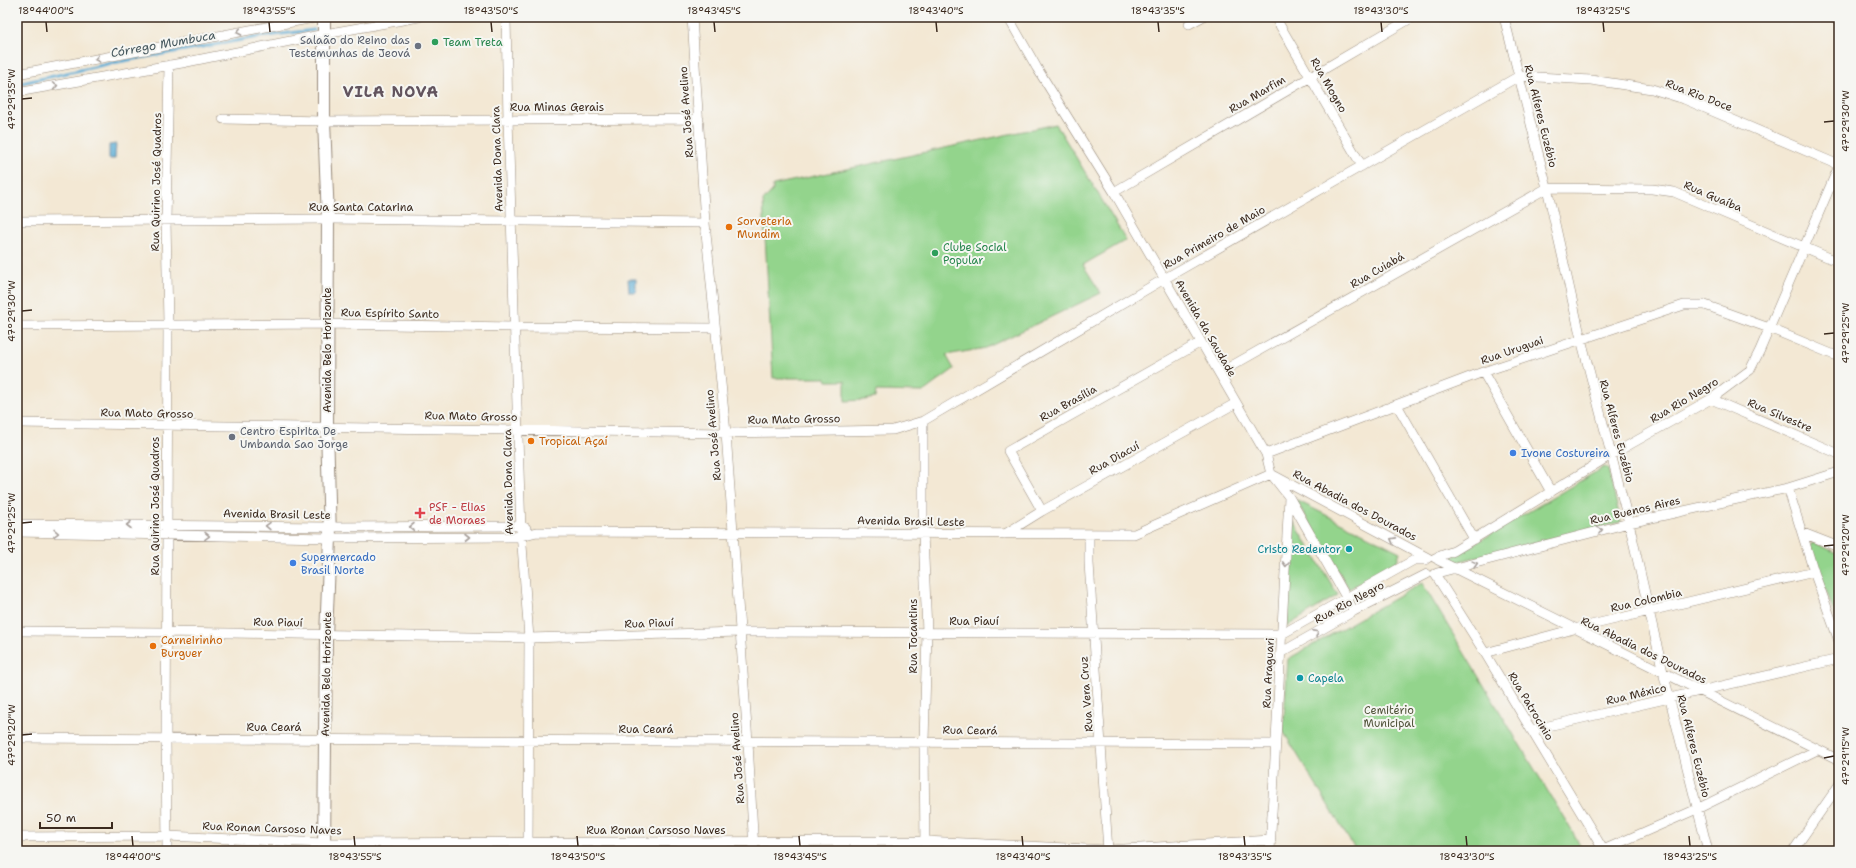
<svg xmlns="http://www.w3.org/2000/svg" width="1856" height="868" font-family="'Shantell Sans',sans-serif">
	<rect width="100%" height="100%" fill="#f6f6f2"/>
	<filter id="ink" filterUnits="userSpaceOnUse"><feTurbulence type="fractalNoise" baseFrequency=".025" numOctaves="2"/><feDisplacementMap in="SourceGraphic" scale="8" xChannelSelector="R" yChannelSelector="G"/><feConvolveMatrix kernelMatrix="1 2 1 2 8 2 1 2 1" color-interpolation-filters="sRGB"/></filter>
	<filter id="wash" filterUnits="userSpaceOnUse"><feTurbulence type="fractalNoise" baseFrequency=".012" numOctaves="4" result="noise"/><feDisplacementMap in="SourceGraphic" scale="16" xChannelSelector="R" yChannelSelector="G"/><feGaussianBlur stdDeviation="0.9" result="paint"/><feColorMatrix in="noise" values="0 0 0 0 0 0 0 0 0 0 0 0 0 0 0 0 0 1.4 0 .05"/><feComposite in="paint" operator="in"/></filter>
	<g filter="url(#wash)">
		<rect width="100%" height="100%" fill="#f3e8d4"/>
		<path fill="#93d48c" stroke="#677f55" d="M1056 124 1126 240 1083 265 1101 293 986 348 946 355 954 369 923 392 876 391 875 398 864 400 845 401V381H827L826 378H773L763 201 773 190V185Z
			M1604 467 1608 469 1621 522 1452 563 1449 559Z
			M1296 500 1400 552 1397 561 1349 589Z
			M1294 522 1338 595 1287 626Z
			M1813 542 1839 554V626L1810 546Z
			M1422 583 1584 851H1356L1283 731 1288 659Z"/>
		<path fill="#5aacd5" stroke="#4a6b7a" d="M116 144 115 159H109V145Z
			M628 279H636V292H629Z"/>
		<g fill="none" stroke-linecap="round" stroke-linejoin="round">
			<path stroke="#5aacd5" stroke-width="3" d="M17 84 112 63 258 37 314 30"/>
		</g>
	</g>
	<g filter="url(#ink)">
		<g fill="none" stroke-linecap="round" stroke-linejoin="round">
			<g stroke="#978979" stroke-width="10">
				<path id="minor" d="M506 17 508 119 521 532 529 638 528 851
					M692 17 705 223 726 433 748 742 754 851
					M1008 17 1037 68 1114 192 1266 454 1271 474 1289 497 1354 611
					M1275 17 1362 166
					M1504 17 1547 188 1581 339 1629 523 1663 672 1708 851
					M1831 17 1839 21
					M1189 24 1202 17
					M17 74 319 17
					M17 92 182 63 325 34 419 17
					M223 119 324 121 699 119
					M1114 192 1413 17
					M17 221 328 219 705 223
					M17 326 327 324 515 327 715 328
					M1483 372 1551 492
					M1219 373 1547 188 1652 189 1674 192 1839 262
					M1711 399 1839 454
					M1397 405 1474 539
					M923 421V533L927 632 924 742 925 851
					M17 423 726 433 893 430 923 421 1164 279 1519 76 1591 80 1652 89 1684 99 1839 165
					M1266 454 1483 372 1684 305H1705L1769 328 1839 357
					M1788 488 1814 572 1839 641
					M1042 511 1008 451 1201 342
					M17 524 329 527 521 526 526 528
					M17 532 330 538 513 537 521 536 537 532 1134 534 1271 474 1428 558
					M1803 533 1839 547
					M1005 534 1042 511 1236 403
					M1089 535V563L1108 851
					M1435 558 1454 551 1611 455 1711 399 1750 370 1760 350 1839 166
					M1438 560 1839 760
					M1437 573 1629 523 1788 488 1839 472
					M1435 574 1485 653 1604 851
					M17 631 166 632 529 638 740 632 1282 634 1414 560H1425
					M1282 652 1354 611 1427 574
					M1485 653 1574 629 1814 572
					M1531 730 1839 659
					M17 738 1275 744
					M17 837 167 836 324 843 924 841 1108 850 1271 840
					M1603 850 1697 809 1817 750
					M167 851 166 739 168 324 166 221 169 65
					M1270 851 1289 497
					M1793 851 1839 785"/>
			</g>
			<g stroke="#978979" stroke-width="14">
				<path id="tertiary" d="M324 17V121L328 219 327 426 330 538 326 636 324 851"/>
			</g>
			<use href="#minor" stroke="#fff" stroke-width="9"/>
			<use href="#tertiary" stroke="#fff" stroke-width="12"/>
		</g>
		<defs><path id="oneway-chevron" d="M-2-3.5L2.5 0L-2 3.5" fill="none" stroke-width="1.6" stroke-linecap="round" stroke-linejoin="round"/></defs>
		<g stroke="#a79f9a">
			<use href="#oneway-chevron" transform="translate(239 32) rotate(169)"/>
			<use href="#oneway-chevron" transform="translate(97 59) rotate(169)"/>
			<use href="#oneway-chevron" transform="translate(55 86) rotate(-10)"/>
			<use href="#oneway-chevron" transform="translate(129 525) rotate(-180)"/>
			<use href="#oneway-chevron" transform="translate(268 526) rotate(-179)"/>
			<use href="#oneway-chevron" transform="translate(412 527) rotate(180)"/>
			<use href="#oneway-chevron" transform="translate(1600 530) rotate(-14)"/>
			<use href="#oneway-chevron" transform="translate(56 533) rotate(1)"/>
			<use href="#oneway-chevron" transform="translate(207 536) rotate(1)"/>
			<use href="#oneway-chevron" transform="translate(467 537)"/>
			<use href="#oneway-chevron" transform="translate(1393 540) rotate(-152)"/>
			<use href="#oneway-chevron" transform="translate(1286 564) rotate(93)"/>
			<use href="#oneway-chevron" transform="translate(1475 564) rotate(-15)"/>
			<use href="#oneway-chevron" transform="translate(1316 633) rotate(-29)"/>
		</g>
	</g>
	<path fill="none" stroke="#3b2a1e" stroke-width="1.5" d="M46 22 47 32M269 22 270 32M491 22 492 32M714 22 715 32M936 22 937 32M1158 22 1159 32M1381 22 1382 32M1603 22 1604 32M22 99 32 98M1824 122 1834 121M22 311 32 310M1824 334 1834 333M22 523 32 522M1824 546 1834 545M22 735 32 734M1824 758 1834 756M132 836 133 846M354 836 355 846M577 836 578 846M799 836 800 846M1022 836 1023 846M1244 836 1245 846M1466 836 1467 846M1689 836 1690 846"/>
	<g fill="#2e9e5b" stroke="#f6f6f2" stroke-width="1.5">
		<circle cx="435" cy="42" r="4"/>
		<circle cx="935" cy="253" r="4"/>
	</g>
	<g fill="#6b7280" stroke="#f6f6f2" stroke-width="1.5">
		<circle cx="418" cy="46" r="4"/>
		<circle cx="232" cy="437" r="4"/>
	</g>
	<g fill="#e8710a" stroke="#f6f6f2" stroke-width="1.5">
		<circle cx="729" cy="227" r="4"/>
		<circle cx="531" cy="441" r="4"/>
		<circle cx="153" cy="646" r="4"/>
	</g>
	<g fill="#3f7fe0" stroke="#f6f6f2" stroke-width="1.5">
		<circle cx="1513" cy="453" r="4"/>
		<circle cx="293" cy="563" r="4"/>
	</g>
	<path fill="#e0444e" stroke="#f6f6f2" stroke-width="1.5" d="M418 507h4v4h4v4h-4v4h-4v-4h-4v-4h4z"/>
	<g fill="#0f9aa8" stroke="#f6f6f2" stroke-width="1.5">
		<circle cx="1349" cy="549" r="4"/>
		<circle cx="1300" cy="678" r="4"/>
	</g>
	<g text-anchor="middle" stroke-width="4" stroke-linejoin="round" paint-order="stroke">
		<g font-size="11" fill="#5b616d" stroke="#f6f6f2" text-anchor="end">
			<text x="410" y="44">Salaão do Reino das<tspan x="410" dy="13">Testemunhas de Jeová</tspan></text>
			<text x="240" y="435" text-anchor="start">Centro Espirita De<tspan x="240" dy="13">Umbanda Sao Jorge</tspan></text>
		</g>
		<g font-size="11" fill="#27864d" stroke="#f6f6f2" text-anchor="start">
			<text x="443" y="46">Team Treta</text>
			<text x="943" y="251">Clube Social<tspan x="943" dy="13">Popular</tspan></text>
		</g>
		<g font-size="11" fill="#3b2a1e" stroke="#f6f6f2">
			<text transform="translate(1329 85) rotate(60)" y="4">Rua Mogno</text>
			<text transform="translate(1257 94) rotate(-30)" y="4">Rua Marfim</text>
			<text transform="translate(1699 95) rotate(21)" y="4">Rua Rio Doce</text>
			<text x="557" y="111">Rua Minas Gerais</text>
			<text transform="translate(686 112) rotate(-94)" y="4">Rua José Avelino</text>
			<text transform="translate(1541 116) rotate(76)" y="4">Rua Alferes Euzébio</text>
			<text transform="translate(497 159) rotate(-92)" y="4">Avenida Dona Clara</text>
			<text transform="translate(156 182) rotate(-89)" y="4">Rua Quirino José Quadros</text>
			<text transform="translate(1713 196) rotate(23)" y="4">Rua Guaíba</text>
			<text x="361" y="211">Rua Santa Catarina</text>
			<text transform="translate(1214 237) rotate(-30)" y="4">Rua Primeiro de Maio</text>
			<text transform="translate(1377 270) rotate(-30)" y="4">Rua Cuiabá</text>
			<text transform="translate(390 313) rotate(1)" y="4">Rua Espírito Santo</text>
			<text transform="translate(1206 328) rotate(60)" y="4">Avenida da Saudade</text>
			<text transform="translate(327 350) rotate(-90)" y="4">Avenida Belo Horizonte</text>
			<text transform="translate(1512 350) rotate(-19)" y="4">Rua Uruguai</text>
			<text transform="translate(1684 400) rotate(-31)" y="4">Rua Rio Negro</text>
			<text transform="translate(1068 403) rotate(-29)" y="4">Rua Brasília</text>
			<text transform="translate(147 413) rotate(1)" y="4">Rua Mato Grosso</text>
			<text transform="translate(1780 415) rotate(23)" y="4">Rua Silvestre</text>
			<text transform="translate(471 416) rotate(1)" y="4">Rua Mato Grosso</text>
			<text transform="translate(794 419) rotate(-1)" y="4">Rua Mato Grosso</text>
			<text transform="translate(1617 431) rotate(75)" y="4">Rua Alferes Euzébio</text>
			<text transform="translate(713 435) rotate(-95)" y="4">Rua José Avelino</text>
			<text transform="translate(1114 458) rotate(-29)" y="4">Rua Diacuí</text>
			<text transform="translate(508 482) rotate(-91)" y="4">Avenida Dona Clara</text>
			<text transform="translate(1355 505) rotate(28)" y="4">Rua Abadia dos Dourados</text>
			<text transform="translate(155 506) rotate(-90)" y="4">Rua Quirino José Quadros</text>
			<text transform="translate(1635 510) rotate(-13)" y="4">Rua Buenos Aires</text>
			<text transform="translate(277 514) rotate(1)" y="4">Avenida Brasil Leste</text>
			<text transform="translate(911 521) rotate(1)" y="4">Avenida Brasil Leste</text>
			<text transform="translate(1646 600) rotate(-13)" y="4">Rua Colombia</text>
			<text transform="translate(1349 602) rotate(-28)" y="4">Rua Rio Negro</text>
			<text x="974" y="625">Rua Piauí</text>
			<text transform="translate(278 622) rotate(1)" y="4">Rua Piauí</text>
			<text transform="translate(649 623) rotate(-2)" y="4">Rua Piauí</text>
			<text transform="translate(913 636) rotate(-90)" y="4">Rua Tocantins</text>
			<text transform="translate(1644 650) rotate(26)" y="4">Rua Abadia dos Dourados</text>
			<text transform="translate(1268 673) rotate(-87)" y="4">Rua Araguari</text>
			<text transform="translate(326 674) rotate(-89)" y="4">Avenida Belo Horizonte</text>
			<text transform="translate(1086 694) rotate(-94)" y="4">Rua Vera Cruz</text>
			<text transform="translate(1636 694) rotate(-13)" y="4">Rua México</text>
			<text transform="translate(1531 706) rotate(59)" y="4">Rua Patrocinio</text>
			<text x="274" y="731">Rua Ceará</text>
			<text x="646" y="733">Rua Ceará</text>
			<text transform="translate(970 730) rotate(1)" y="4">Rua Ceará</text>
			<text transform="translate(1694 746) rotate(76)" y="4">Rua Alferes Euzébio</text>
			<text transform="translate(737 758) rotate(-94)" y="4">Rua José Avelino</text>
			<text transform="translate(272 828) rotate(2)" y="4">Rua Ronan Carsoso Naves</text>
			<text x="656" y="834">Rua Ronan Carsoso Naves</text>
		</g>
		<g font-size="11" fill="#c56008" stroke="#f6f6f2" text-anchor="start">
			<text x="737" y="225">Sorveteria<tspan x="737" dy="13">Mundim</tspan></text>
			<text x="539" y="445">Tropical Açaí</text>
			<text x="161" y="644">Carneirinho<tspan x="161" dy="13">Burguer</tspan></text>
		</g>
		<g font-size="11" fill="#366cbe" stroke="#f6f6f2" text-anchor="start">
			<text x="1521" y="457">Ivone Costureira</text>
			<text x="301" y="561">Supermercado<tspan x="301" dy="13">Brasil Norte</tspan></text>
		</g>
		<g font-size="11" fill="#be3a42" stroke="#f6f6f2" text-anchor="start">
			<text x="429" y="511">PSF - Elias<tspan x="429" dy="13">de Moraes</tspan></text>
		</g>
		<g font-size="11" fill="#0d838f" stroke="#f6f6f2" text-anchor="end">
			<text x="1341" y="553">Cristo Redentor</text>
			<text x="1308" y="682" text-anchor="start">Capela</text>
		</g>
		<g font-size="11" fill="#51543a" stroke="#f6f6f2">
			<text x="1389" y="714">Cemitério<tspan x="1389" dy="13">Municipal</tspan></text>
		</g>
		<g font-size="12" font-style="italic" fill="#46585e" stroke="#f6f6f2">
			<text transform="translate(163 44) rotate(-10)" y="4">Córrego Mumbuca</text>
		</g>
		<g font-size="15" font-weight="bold" letter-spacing="1" fill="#62545e" stroke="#f6f6f2">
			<text x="391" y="97">VILA NOVA</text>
		</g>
	</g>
	<rect width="1856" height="868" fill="none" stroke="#f6f6f2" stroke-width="44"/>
	<path d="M40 822v6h72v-6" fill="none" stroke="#3b2a1e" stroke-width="2"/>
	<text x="46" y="822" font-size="12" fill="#3b2a1e" stroke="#f6f6f2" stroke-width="3" paint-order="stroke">50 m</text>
	<rect x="22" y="22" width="1812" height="824" fill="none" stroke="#3b2a1e" stroke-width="1.5"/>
	<g font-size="10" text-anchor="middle" fill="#3b2a1e">
		<text x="46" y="14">18°44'00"S</text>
		<text x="269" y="14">18°43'55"S</text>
		<text x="491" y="14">18°43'50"S</text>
		<text x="714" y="14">18°43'45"S</text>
		<text x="936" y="14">18°43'40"S</text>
		<text x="1158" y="14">18°43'35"S</text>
		<text x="1381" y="14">18°43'30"S</text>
		<text x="1603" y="14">18°43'25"S</text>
		<text transform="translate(11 99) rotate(-90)" y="4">47°29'35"W</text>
		<text transform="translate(1845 121) rotate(-90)" y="4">47°29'30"W</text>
		<text transform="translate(11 311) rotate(-90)" y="4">47°29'30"W</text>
		<text transform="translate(1845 333) rotate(-90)" y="4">47°29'25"W</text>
		<text transform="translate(11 523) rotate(-90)" y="4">47°29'25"W</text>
		<text transform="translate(1845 545) rotate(-90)" y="4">47°29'20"W</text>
		<text transform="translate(11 735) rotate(-90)" y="4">47°29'20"W</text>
		<text transform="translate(1845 756) rotate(-90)" y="4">47°29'15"W</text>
		<text x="133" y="860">18°44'00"S</text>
		<text x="355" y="860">18°43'55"S</text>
		<text x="578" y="860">18°43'50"S</text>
		<text x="800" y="860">18°43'45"S</text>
		<text x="1023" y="860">18°43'40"S</text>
		<text x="1245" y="860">18°43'35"S</text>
		<text x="1467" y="860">18°43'30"S</text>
		<text x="1690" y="860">18°43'25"S</text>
	</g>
</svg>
